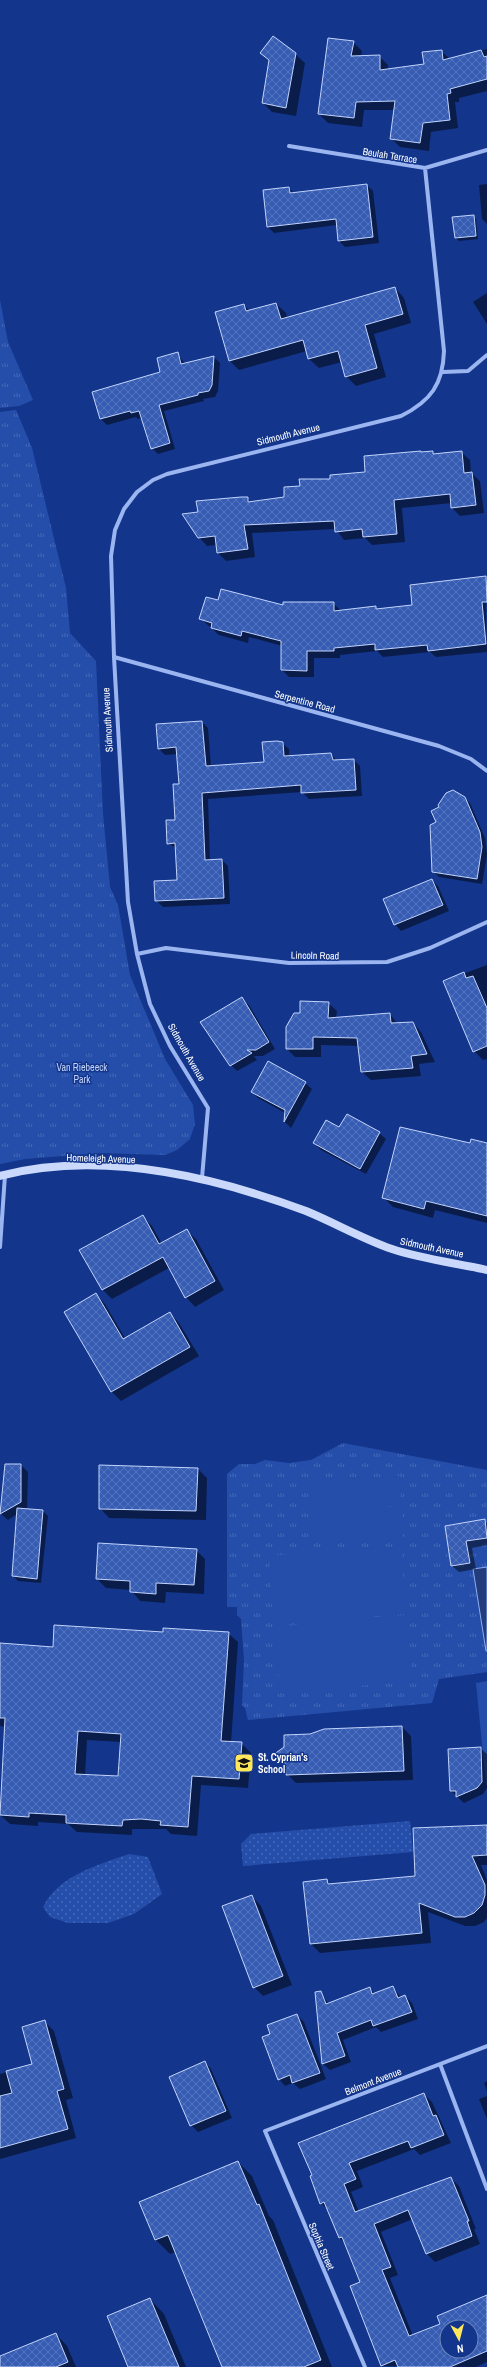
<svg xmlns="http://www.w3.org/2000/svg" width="487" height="2367" font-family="'Archivo Narrow',sans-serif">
	<defs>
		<pattern id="grass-dots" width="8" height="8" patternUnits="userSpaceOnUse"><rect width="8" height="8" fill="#254eab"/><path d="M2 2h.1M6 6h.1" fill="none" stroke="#4669b8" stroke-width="1.8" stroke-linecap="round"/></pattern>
		<pattern id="park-tufts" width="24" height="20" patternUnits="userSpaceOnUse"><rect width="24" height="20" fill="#254eab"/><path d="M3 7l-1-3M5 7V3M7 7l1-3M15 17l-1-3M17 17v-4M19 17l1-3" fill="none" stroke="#4669b8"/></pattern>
		<pattern id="building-cross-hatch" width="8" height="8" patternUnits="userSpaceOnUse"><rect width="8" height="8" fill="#375cb3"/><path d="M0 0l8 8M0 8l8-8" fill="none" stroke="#5574be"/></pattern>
	</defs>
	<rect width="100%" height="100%" fill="#13368c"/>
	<path fill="url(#grass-dots)" d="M410 1821 413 1852 243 1866 241 1844 251 1834Z
		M129 1854 148 1857 162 1894 134 1914 108 1923H68L50 1917 43 1907C59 1875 98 1865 129 1854Z"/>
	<path fill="url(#park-tufts)" d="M0 300 8 342 33 400 19 406 0 408Z
		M16 410 32 448 66 588 70 633 96 661 103 814 110 887 118 905 130 975 165 1059 193 1105 195 1124 190 1139 177 1150 165 1155 101 1153 25 1159 0 1164V412Z
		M343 1443 487 1470V1672L439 1679 432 1703 248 1720 245 1708 242 1705 244 1660 241 1619 237 1615V1607H227V1474L239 1464H255L265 1460 289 1463 311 1460Z"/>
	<path fill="#254eab" d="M400 1476 401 1506 311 1510 310 1480Z
		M402 1510 403 1540 313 1543 312 1513Z
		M401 1546 406 1614 274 1623 269 1556Z
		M407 1615 412 1681 280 1693 274 1627Z
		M487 1681V1785H486L476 1683Z"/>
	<path fill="#223c7c" stroke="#8daef4" d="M487 1567V1651H486L473 1569Z"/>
	<path fill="#0007" fill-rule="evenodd" d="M353 42 362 51 361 57 379 56 388 65V70L425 65 441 51 450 59 487 49V91L459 98V102H455L458 128 431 132 429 151 400 147 391 138 395 110H364L362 127 328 123 319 114Z
		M261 53 295 54 305 63 296 116 272 112 263 103 270 62Z
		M487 184V224L482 219 479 185Z
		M367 185 373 191 379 243 345 247 339 241 337 225 274 233 268 227 289 188 294 193Z
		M473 216 476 219 478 239 459 241 456 238Z
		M395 288 404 298 411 323 374 334 386 377 356 386 346 376 342 362 319 368 309 359 307 351 239 370 229 360 244 305 250 311 276 304 286 313 287 318Z
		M487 293V324L473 302Z
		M178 354 185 364 214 357 220 363 218 391 215 397 203 399 204 401 164 411 175 449 158 454 152 448 142 418 138 419 136 417 107 425 101 419 93 393 162 373Z
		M433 452 435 455 461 452 470 460 471 473 480 481 484 513 460 516 452 508V503L402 508 405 542 372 545 365 538 344 540 336 529 252 533 255 557 226 561 218 553 217 545 207 546 199 537V513L247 498 251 502 285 498 301 487 366 473 422 453Z
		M485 577 487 652 436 657 430 652 383 657 377 651 340 655V658H314V677H289L282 670V646L249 637 248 643 219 635 201 619 219 602 284 607 333 603 341 611 376 607 379 610 413 606Z
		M202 722 208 728 211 766 265 763 282 743 289 749V757L331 754 337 761 354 760 360 766 362 796 309 799 302 792 208 799 210 860H222L228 866 230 904 163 907 156 900 178 881 177 849 168 843 176 821 180 784 178 754 165 755 159 749Z
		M464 798 470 803 485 838 487 855 482 884 439 877 433 871 438 823Z
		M432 880 438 886 449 911 401 931 395 924Z
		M487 965V1059L483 1060 474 1051 444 981Z
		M242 999 249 1005 275 1049 263 1056H254L257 1060 237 1071 231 1065Z
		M328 1003 337 1011 336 1018 390 1014 398 1024 413 1023 421 1032 435 1062 419 1064 421 1076 371 1080 362 1072 359 1046 321 1045V1057H295L287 1049 301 1014Z
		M305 1083 312 1089 291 1128 285 1122V1113L258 1098 252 1092Z
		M340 1129 379 1133 386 1139 366 1174 321 1150 314 1143Z
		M487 1144V1223L435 1210 433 1218 393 1207 383 1197Z
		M142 1216 152 1226 162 1244 186 1230 196 1239 224 1290 195 1307 186 1297 169 1268 112 1299 103 1290 81 1250Z
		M96 1294 105 1304 125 1338 170 1313 179 1323 199 1356 121 1401 111 1391Z
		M6 1465H21L28 1472 27 1510 43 1511 48 1516 41 1583 18 1581 13 1576 17 1514 8 1520 1 1514Z
		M198 1469 207 1478 206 1520 109 1518 100 1508Z
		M484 1521 487 1523V1545L472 1548 476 1569 459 1572 452 1566 446 1527Z
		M196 1550 205 1559 204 1594 166 1592 165 1603 140 1601 131 1590 106 1588 97 1579Z
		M164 1633H228L238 1642 231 1743H241L251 1753 248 1788 201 1785 197 1836 171 1834 166 1829H132V1835L77 1832 68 1824 38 1822V1826L10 1824 0 1815 6 1727 0 1726V1644L54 1648ZM87 1740 121 1742 119 1777 85 1775Z
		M402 1727 411 1736 413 1780 296 1783 287 1774 286 1766 274 1755Z
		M480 1748 487 1754V1788L483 1794 464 1803 451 1791Z
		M487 1826V1865H481L487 1880V1918L484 1922 475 1926H465L428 1912 431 1943 320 1953 311 1944 327 1880 331 1885 416 1877Z
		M252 1896 261 1906 292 1985 263 1996 254 1987Z
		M393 1987 401 1998 405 1996 412 2003 418 2019 381 2032 376 2027 343 2040 351 2062 330 2070 323 2064 316 1993 320 1992 329 2004 370 1988 375 1994Z
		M297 2015 304 2022 326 2079 300 2089 293 2083 285 2086 279 2079 272 2034Z
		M45 2022 54 2031 73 2098 66 2100 76 2138 0 2159V2074L34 2064Z
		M205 2062 211 2069 232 2118 198 2132 191 2125 171 2077Z
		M487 2081V2091L484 2083Z
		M424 2094 432 2102 451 2143 420 2155 414 2149 357 2171 363 2187 351 2192 359 2212 451 2178 459 2186 476 2229H474L480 2244 435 2262 427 2254 413 2219 381 2232 398 2275 390 2278 413 2336 441 2324 487 2296V2362L476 2367 382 2366 361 2282 347 2245 339 2238 328 2210 321 2203 311 2176ZM447 2327H471V2351H447Z
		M487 2096V2119L479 2099Z
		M238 2162 252 2176 269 2216 273 2220 332 2367H222L176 2252 170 2254 156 2240Z
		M150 2299 164 2314 186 2367H129Z
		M56 2334 67 2346 76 2367H0V2357Z"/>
	<path fill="url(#building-cross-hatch)" stroke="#c2d4fc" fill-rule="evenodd" d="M273 36 296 53 286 108 262 103 269 60 260 53Z
		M328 38 354 41 351 56 380 55V70L424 64 422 52 442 50 443 60 481 50 484 57 487 56V79L450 89 451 93 447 94 450 120 423 123 420 143 390 139 395 101 356 102 354 118 318 114Z
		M367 184 373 237 338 241 336 219 267 227 263 190 289 187 290 193Z
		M474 215 476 236 455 238 452 217Z
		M395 287 403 314 365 325 377 368 345 377 338 351 308 359 303 340 229 361 215 312 244 304 246 311 276 303 281 319Z
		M178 352 181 364 214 356 212 385 209 391 198 393V395L159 405 170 443 151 449 139 411 131 413 130 411 100 419 92 392 160 372 157 358Z
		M421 451V452L433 451V454L462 451 464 473 472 472 476 505 451 508 450 494 394 500 397 534 363 537 362 529 335 532 334 521 244 525 248 549 217 553 215 536 198 538 182 514 198 512 196 501 241 497H248V502L284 497V487L300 486 299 479H330V475L365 472 364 456Z
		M486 576 487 602H482L486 644 428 651 427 645 375 650V644L334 648V651H307V671L281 670V641L242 631 241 636 211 628 212 623 199 619 206 597 218 600 221 589 283 605V602H334V611L376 606V609L412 605 410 585Z
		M202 721 206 766 264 762 262 742 277 741 283 742 284 756 331 753 333 760 354 759 356 790 301 793V785L202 793 205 860 222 859 224 898 155 901 154 881 177 880 175 843 167 844 166 820H175L173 784H179L176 747 158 749 156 724Z
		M453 790 465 797 480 832 482 847 477 879 432 872 430 825 436 822 431 811 439 807 438 805 446 793Z
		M432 879 443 905 394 925 383 899Z
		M464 972 466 978 473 976 487 1008V1046L473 1052 443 981Z
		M242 997 269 1042 256 1050H247L252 1053 230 1066 200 1022Z
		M300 1001 329 1002 328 1018 390 1013 391 1023 413 1022 427 1054 411 1056 413 1068 361 1072 357 1038 313 1037V1049H286V1027L294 1013H300Z
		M268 1061 306 1082 284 1122 285 1110 251 1092Z
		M347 1114 380 1132 360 1169 313 1143 326 1120 339 1127Z
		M400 1127 470 1143 471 1139 487 1143V1216L426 1201 424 1209 382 1198Z
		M143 1215 159 1244 187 1229 215 1281 185 1298 163 1257 102 1290 79 1250Z
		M96 1293 123 1339 170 1312 190 1347 111 1392 64 1312Z
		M5 1464H21V1502L0 1514Z
		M99 1465 198 1468 196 1511 99 1509Z
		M17 1508 43 1510 37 1579 12 1576Z
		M485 1519 487 1538 466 1541 470 1563 451 1566 445 1526Z
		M98 1543 197 1549 194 1585 156 1583V1594L130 1592V1581L96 1579Z
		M54 1625 163 1632V1628L229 1632 221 1741 242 1742 239 1779 192 1776 188 1827 160 1825 161 1821 141 1819 123 1820 122 1826 66 1823V1815L29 1813V1817L0 1815 5 1718H0V1643L53 1647ZM78 1731 121 1734 118 1776 75 1774Z
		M402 1726 404 1771 286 1775 285 1763 273 1755 284 1747V1735L310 1734 324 1729Z
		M481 1747 482 1782 477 1788 456 1797V1791H450L448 1749Z
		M487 1825V1855L472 1856 485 1885V1895L482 1905 474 1913 465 1917H455L419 1903 422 1933 310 1944 303 1882 327 1879 328 1884 415 1876 413 1828Z
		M252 1895 283 1976 253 1988 222 1906Z
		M393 1986 398 1998 405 1995 412 2012 373 2026 371 2020 337 2033 345 2056 322 2064 315 1992 321 1991 326 2004 370 1987 372 1994Z
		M297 2014 320 2073 292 2083 290 2075 278 2080 262 2037 270 2034 267 2025Z
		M45 2020 64 2089 57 2091 68 2129 0 2148V2096L12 2093 6 2071 32 2064 22 2027Z
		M205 2061 226 2111 190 2126 169 2077Z
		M424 2093 433 2116 436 2115 444 2135 411 2148 408 2141 349 2163 356 2179 344 2184 355 2212 451 2177 469 2221H467L472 2236 426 2254 408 2210 374 2224 391 2267 382 2270 409 2336 440 2324 437 2316 487 2295V2351L450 2367H398L395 2360 381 2366 350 2286 360 2282 342 2237 339 2238 324 2202 320 2204 310 2176 312 2175 298 2143ZM447 2327H471V2351H447Z
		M238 2161 257 2205 259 2204 321 2360 304 2367H222L168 2235 155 2240 139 2202Z
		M150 2298 179 2367H128L107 2316Z
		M56 2333 68 2362 56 2367H0V2356Z"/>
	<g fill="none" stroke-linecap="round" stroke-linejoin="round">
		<path stroke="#9bb5f1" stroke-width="4" d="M289 146 425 168 487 150
			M443 372 468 371 487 355
			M114 657 439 746 471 759 487 771
			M137 954 166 948 289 963 387 962 430 948 487 922
			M202 1178 208 1108 170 1046 150 1004 137 954 128 902 114 657 111 556 115 530 124 509 137 492 153 480 167 474 401 416C431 401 443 384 444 351L425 168
			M0 1247 5 1175
			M440 2064 487 2189
			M365 2367 265 2131 487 2046"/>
		<path stroke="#c9d8fb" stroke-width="8" d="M0 1176C99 1150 212 1176 306 1211 335 1223 363 1239 392 1249 422 1259 456 1263 487 1270"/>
	</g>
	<defs>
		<g id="school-square" transform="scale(1)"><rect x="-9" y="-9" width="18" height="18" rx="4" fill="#ffe75b" stroke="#13368c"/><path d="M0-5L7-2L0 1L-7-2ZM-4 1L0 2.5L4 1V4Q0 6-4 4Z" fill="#111"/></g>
	</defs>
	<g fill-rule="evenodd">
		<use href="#school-square" x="244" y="1763"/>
	</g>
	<g text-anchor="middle" stroke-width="3" stroke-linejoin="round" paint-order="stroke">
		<g font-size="10" fill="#fff" stroke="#13368c">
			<text transform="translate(390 155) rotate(9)" y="4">Beulah Terrace</text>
			<text transform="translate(288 434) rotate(-14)" y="4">Sidmouth Avenue</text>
			<text transform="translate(305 701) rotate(15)" y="4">Serpentine Road</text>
			<text transform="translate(107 720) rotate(-93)" y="4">Sidmouth Avenue</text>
			<text transform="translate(315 955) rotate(1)" y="4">Lincoln Road</text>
			<text transform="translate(187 1052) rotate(60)" y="4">Sidmouth Avenue</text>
			<text transform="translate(101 1158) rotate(2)" y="4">Homeleigh Avenue</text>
			<text transform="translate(432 1247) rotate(12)" y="4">Sidmouth Avenue</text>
			<text transform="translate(373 2081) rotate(-21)" y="4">Belmont Avenue</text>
			<text transform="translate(322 2246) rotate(67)" y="4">Sophia Street</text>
		</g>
		<g font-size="10" fill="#c2d4fc" stroke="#13368c">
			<text x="82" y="1071">Van Riebeeck<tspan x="82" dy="12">Park</tspan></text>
		</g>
		<g font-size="10" font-weight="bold" fill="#fff" stroke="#13368c" text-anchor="start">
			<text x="258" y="1761">St. Cyprian's<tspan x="258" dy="12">School</tspan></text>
		</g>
	</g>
	<g transform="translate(459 2339) rotate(173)"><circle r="19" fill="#13368c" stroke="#7186ba"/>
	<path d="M0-3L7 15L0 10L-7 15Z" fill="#ffe75b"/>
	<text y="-6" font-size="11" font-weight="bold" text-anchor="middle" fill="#ffffff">N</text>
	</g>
</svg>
